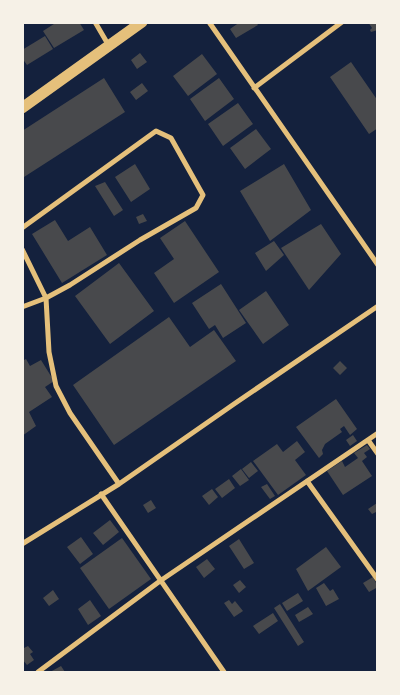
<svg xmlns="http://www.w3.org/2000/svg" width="400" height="695" font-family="'Exo 2',sans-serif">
	<rect width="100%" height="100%" fill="#14213d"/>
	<path fill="#48494c" d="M57 22H79L84 30 54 48 43 31Z
		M240 22H256L258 25 236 38 230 29Z
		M368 22H378V30L371 32 370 30 372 28Z
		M45 36 53 49 27 65 22 58V50Z
		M140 53 147 62 137 69 131 60Z
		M202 54 217 74 188 96 173 76Z
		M351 62 378 101V128L369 134 330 77Z
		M104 78 125 112 24 177 22 174V131Z
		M219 78 234 99 205 121 190 99Z
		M142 83 148 91 136 100 130 92Z
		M238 103 253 124 223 146 208 124Z
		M256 129 271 149 245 169 230 148Z
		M135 164 150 189 131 202 115 177Z
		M284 164 311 210 270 241 240 191Z
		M105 182 123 210 114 216 95 186Z
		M143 214 147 221 139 224 136 217Z
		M55 220 68 241 90 227 107 255 62 283 32 234Z
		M185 221 219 272 174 303 154 273 174 259 160 238Z
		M321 224 341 254 309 290 281 248Z
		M274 241 284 255 266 271 255 253Z
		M119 263 154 311 110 344 75 296Z
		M221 284 246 323 223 338 215 325 209 329 192 303Z
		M266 291 289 325 263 344 239 310Z
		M169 317 190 347 214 330 236 361 114 445 73 385Z
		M26 359 30 366 41 360 54 381 45 387 52 397 29 412 36 426 22 436V361Z
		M340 361 347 368 340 375 333 368Z
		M336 399 357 429 350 435 344 426 340 429 342 432 325 444 322 450 323 454 319 458 296 427Z
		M353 435 357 441 350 446 346 440Z
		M297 441 305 452 295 460 306 475 278 495 253 461 277 444 283 452Z
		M367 445 370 449 364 453 367 457 362 461 372 476 343 495 327 471 342 461 345 467 358 458 354 453Z
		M251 462 258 471 249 478 242 469Z
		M241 469 249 480 240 486 232 476Z
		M229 479 235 488 222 498 215 489Z
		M267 484 275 496 270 499 261 487Z
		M212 489 218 497 209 505 202 496Z
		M151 500 156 508 148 513 143 505Z
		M377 503 378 511 372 514 368 509Z
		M110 520 119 532 103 545 93 533Z
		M81 537 93 554 80 564 67 547Z
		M122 538 151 579 109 609 80 568Z
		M239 539 254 563 244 569 229 546Z
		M326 547 341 567 308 591 296 569Z
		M207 559 215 569 204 578 196 567Z
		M373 577 378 587 369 592 363 583Z
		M240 580 246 587 239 593 233 585Z
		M324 583 330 591 333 589 339 599 326 606 316 588Z
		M53 590 59 599 49 606 43 598Z
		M298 593 303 601 287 611 282 603Z
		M90 600 101 616 88 625 78 609Z
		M229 600 232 604 235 601 243 611 234 617 224 603Z
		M280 604 304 642 298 646 274 608Z
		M308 607 313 614 299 622 295 615Z
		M273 613 278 621 259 634 253 626Z
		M28 646 33 652 30 654 34 660 27 665 22 659V649Z
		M61 666 65 672H50Z"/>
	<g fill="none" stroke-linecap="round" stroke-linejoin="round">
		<path stroke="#e5c07b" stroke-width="5" d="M95 22 109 46
			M209 22 378 265
			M254 88 342 22
			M22 228 156 131 171 138 203 195 196 208 140 240 70 285 46 298 22 307
			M22 249 46 298 49 352 56 386 70 413 119 484
			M368 440 378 454
			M307 481 378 580
			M101 494 224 672
			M22 544 119 484 234 404 378 306
			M38 672 160 581 378 433"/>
		<path stroke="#e5c07b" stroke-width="11" d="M22 108 142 22"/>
	</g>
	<rect width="400" height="695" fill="none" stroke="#f6f1e7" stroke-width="48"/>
</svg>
